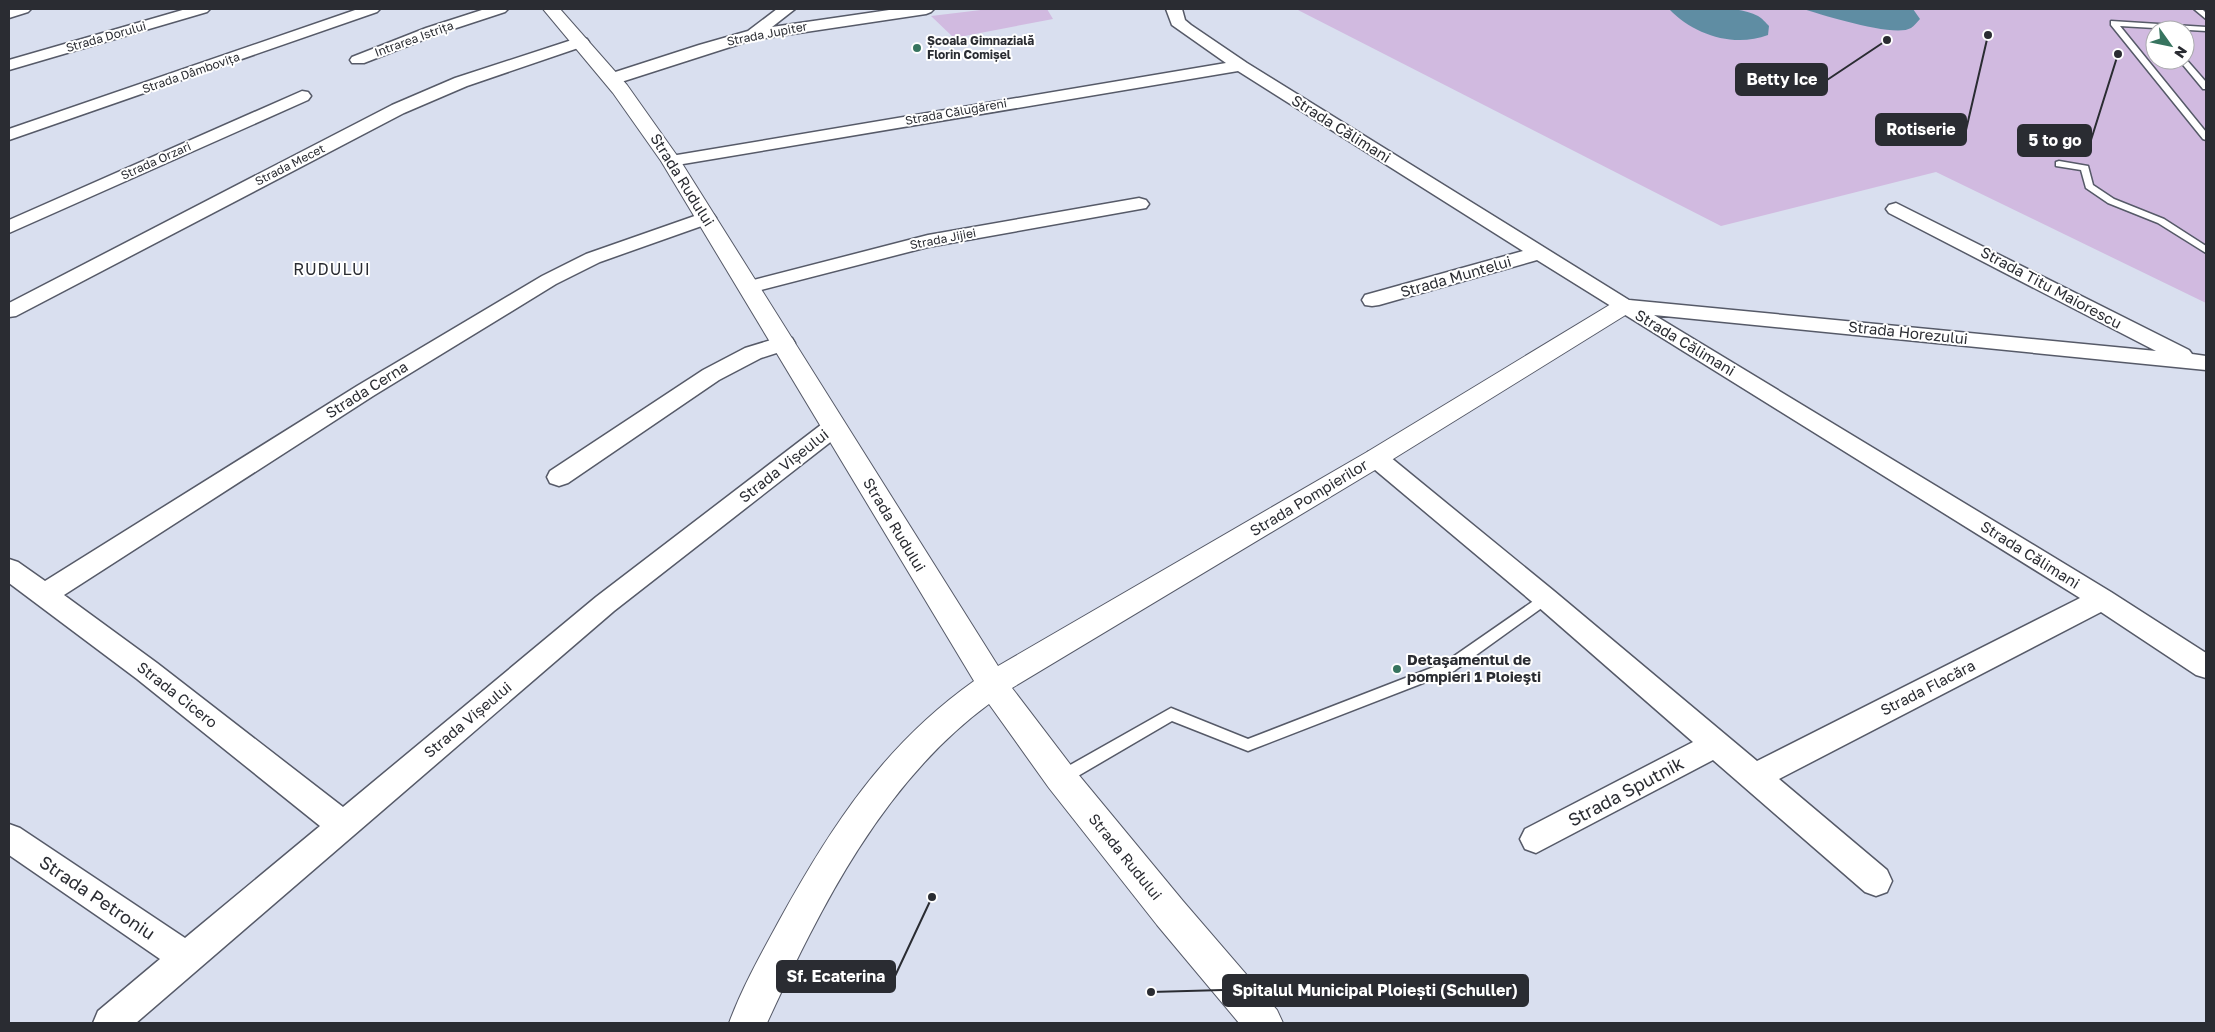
<svg xmlns="http://www.w3.org/2000/svg" width="2215" height="1032" font-family="'Golos Text',sans-serif">
	<rect width="100%" height="100%" fill="#d9dfef"/>
	<path fill="#d1bae0" fill-rule="evenodd" d="M989 9H1047L1053 19 954 38 931 16Z
		M1296 9H2206V303L1936 172 1721 226ZM2155 30H2185V60H2155Z"/>
	<path fill="#5f8da3" d="M1669 9C1694 9 1735 4 1758 16 1762 18 1766 23 1769 26L1768 35C1734 48 1694 35 1669 9Z
		M1803 9H1913L1920 19C1917 22 1914 26 1911 28 1895 38 1823 15 1803 9Z"/>
	<g fill="none" stroke-linecap="round" stroke-linejoin="round">
		<g stroke="#565a68" stroke-width="3">
			<path id="lane" d="M2194 9H2202L2206 13V19Z
				M2111 21 2206 27V31L2120 26 2206 132V140L2203 139 2111 25Z
				M2185 58 2206 82V89H2203L2179 60H2185Z
				M2059 161 2088 166 2093 185 2114 199 2164 219 2206 246V253L2158 223 2108 203 2086 188 2081 170 2056 166V162Z
				M1545 593 1550 594 1552 598 1550 602 1454 671 1253 749 1248 751 1172 721 1066 783 1061 785 1056 783 1054 778 1056 773 1171 708 1248 739 1444 663Z"/>
		</g>
		<g stroke="#565a68" stroke-width="3">
			<path id="street" d="M9 9H31L28 12 9 18Z
				M186 9H210L207 12 9 70V60Z
				M358 9H380L377 12 9 140V129Z
				M485 9H508L505 12 438 34 364 63H352L350 60 352 57 426 28Z
				M777 9H795L772 27 896 9H934L931 12 926 14 752 40 618 83H606L604 79 606 75 699 45 748 31Z
				M1166 9H1182L1185 20 1191 25 1247 63 1629 300 2156 351 1889 213 1886 209 1889 205 1896 203 2189 350 2192 354 2206 356V370L1654 315 2111 592 2206 653V678L2196 675 2101 612 1779 779 1887 870 1892 881 1887 892 1876 896 1865 892 1713 760 1536 853 1525 849 1520 839 1525 829 1693 742 1536 605 1368 464 1364 458 1368 452 1376 450 1384 452 1554 591 1757 761 2080 598 1537 260 1379 305 1372 306 1365 305 1362 300 1365 295 1523 251 1238 71 671 166 665 165 662 161 665 157 671 156 1226 63 1172 25Z
				M581 37 587 39 589 42 587 45 467 86 404 113 16 316 9 317V303L392 105 455 78Z
				M302 91 308 92 311 96 308 100 9 233V220Z
				M1139 198 1146 200 1149 204 1146 208 928 247 749 293 742 291 739 287 742 283 928 235Z
				M706 212 713 214 716 218 713 222 600 262 556 284 373 396 64 595 157 663 343 807 596 597 826 421 834 419 842 421 846 427 842 433 614 611 136 1023H93L98 1011 160 959 9 855V824L20 828 185 938 320 826 137 679 9 583V559L18 562 45 581 357 386 542 276 586 254Z
				M784 336 792 338 795 343 792 348 761 358 719 380 568 483 559 486 550 483 547 477 550 471 703 370 745 348Z"/>
		</g>
		<g stroke="#565a68" stroke-width="2">
			<path id="secondary" d="M543 9H560L627 85 678 157 998 666 1367 452 1616 301 1624 299 1632 301 1636 306 1632 311 1385 464 1012 688 1073 768 1183 901 1277 1010 1283 1023H1239L1157 925 1049 788 989 704C883 782 821 906 767 1023H729C742 988 761 954 779 921 831 826 885 744 974 681L661 161 613 93Z"/>
		</g>
		<use href="#lane" fill="#fff" fill-rule="evenodd"/>
		<use href="#street" fill="#fff" fill-rule="evenodd"/>
		<use href="#secondary" fill="#fff" fill-rule="evenodd"/>
	</g>
	<g fill="#37745f" stroke="#fff" stroke-width="2">
		<circle cx="917" cy="48" r="5"/>
		<circle cx="1397" cy="669" r="5"/>
	</g>
	<g text-anchor="middle" stroke-width="4" stroke-linejoin="round" paint-order="stroke">
		<g font-size="12" fill="#2a2c32" stroke="#fff">
			<text transform="translate(767 34) rotate(-11)" y="4">Strada Jupiter</text>
			<text transform="translate(106 37) rotate(-16)" y="4">Strada Dorului</text>
			<text transform="translate(414 39) rotate(-20)" y="4">Intrarea Istrița</text>
			<text transform="translate(191 73) rotate(-19)" y="4">Strada Dâmbovița</text>
			<text transform="translate(956 112) rotate(-10)" y="4">Strada Călugăreni</text>
			<text transform="translate(156 161) rotate(-24)" y="4">Strada Orzari</text>
			<text transform="translate(290 165) rotate(-27)" y="4">Strada Mecet</text>
			<text transform="translate(943 239) rotate(-11)" y="4">Strada Jijiei</text>
		</g>
		<g font-size="12" font-weight="bold" fill="#2a2c32" stroke="#fff" text-anchor="start">
			<text x="927" y="45">Școala Gimnazială<tspan x="927" dy="14">Florin Comișel</tspan></text>
		</g>
		<g font-size="15" fill="#2a2c32" stroke="#fff">
			<text transform="translate(1341 129) rotate(32)" y="5">Strada Călimani</text>
			<text transform="translate(682 180) rotate(58)" y="5">Strada Rudului</text>
			<text transform="translate(1456 277) rotate(-16)" y="5">Strada Muntelui</text>
			<text transform="translate(2051 288) rotate(28)" y="5">Strada Titu Maiorescu</text>
			<text transform="translate(1908 333) rotate(6)" y="5">Strada Horezului</text>
			<text transform="translate(1685 343) rotate(31)" y="5">Strada Călimani</text>
			<text transform="translate(367 390) rotate(-32)" y="5">Strada Cerna</text>
			<text transform="translate(784 466) rotate(-38)" y="5">Strada Vișeului</text>
			<text transform="translate(1309 498) rotate(-31)" y="5">Strada Pompierilor</text>
			<text transform="translate(894 525) rotate(59)" y="5">Strada Rudului</text>
			<text transform="translate(2030 555) rotate(32)" y="5">Strada Călimani</text>
			<text transform="translate(1928 688) rotate(-27)" y="5">Strada Flacăra</text>
			<text transform="translate(177 695) rotate(38)" y="5">Strada Cicero</text>
			<text transform="translate(468 720) rotate(-40)" y="5">Strada Vișeului</text>
			<text transform="translate(1125 857) rotate(51)" y="5">Strada Rudului</text>
		</g>
		<g font-size="15" font-weight="bold" fill="#2a2c32" stroke="#fff" text-anchor="start">
			<text x="1407" y="665">Detaşamentul de<tspan x="1407" dy="17">pompieri 1 Ploieşti</tspan></text>
		</g>
		<g font-size="16" letter-spacing="1" fill="#2a2c32" stroke="#fff">
			<text x="332" y="275">RUDULUI</text>
		</g>
		<g font-size="18" fill="#2a2c32" stroke="#fff">
			<text transform="translate(1626 792) rotate(-28)" y="6">Strada Sputnik</text>
			<text transform="translate(97 898) rotate(34)" y="6">Strada Petroniu</text>
		</g>
	</g>
	<path fill="none" stroke="#2a2c32" stroke-width="2" d="M1887 40L1827 80M1988 35L1966 130M2118 54L2091 140M932 897L895 976M1151 992L1223 990"/>
	<g fill="#2a2c32" stroke="#fff" stroke-width="2">
		<circle cx="1887" cy="40" r="5"/>
		<circle cx="1988" cy="35" r="5"/>
		<circle cx="2118" cy="54" r="5"/>
		<circle cx="932" cy="897" r="5"/>
		<circle cx="1151" cy="992" r="5"/>
	</g>
	<g fill="#2a2c32" stroke="#2a2c32" stroke-width="2">
		<rect x="1736" y="64" width="91" height="31" rx="5"/>
		<rect x="1876" y="114" width="90" height="31" rx="5"/>
		<rect x="2018" y="125" width="73" height="31" rx="5"/>
		<rect x="777" y="961" width="118" height="31" rx="5"/>
		<rect x="1223" y="975" width="305" height="31" rx="5"/>
	</g>
	<g font-size="16" text-anchor="middle" font-weight="bold" fill="#fff">
		<text x="1782" y="85">Betty Ice</text>
		<text x="1921" y="135">Rotiserie</text>
		<text x="2055" y="146">5 to go</text>
		<text x="836" y="982">Sf. Ecaterina</text>
		<text x="1375" y="996">Spitalul Municipal Ploiești (Schuller)</text>
	</g>
	<rect width="2215" height="1032" fill="none" stroke="#2a2c32" stroke-width="20"/>
	<g transform="translate(2170 45) rotate(123)"><circle r="24" fill="#ffffff" stroke="#aaabad"/>
	<path d="M0-4L9 19L0 12L-9 19Z" fill="#37745f"/>
	<text y="-8" font-size="14" font-weight="bold" text-anchor="middle" fill="#2a2c32">N</text>
	</g>
</svg>
